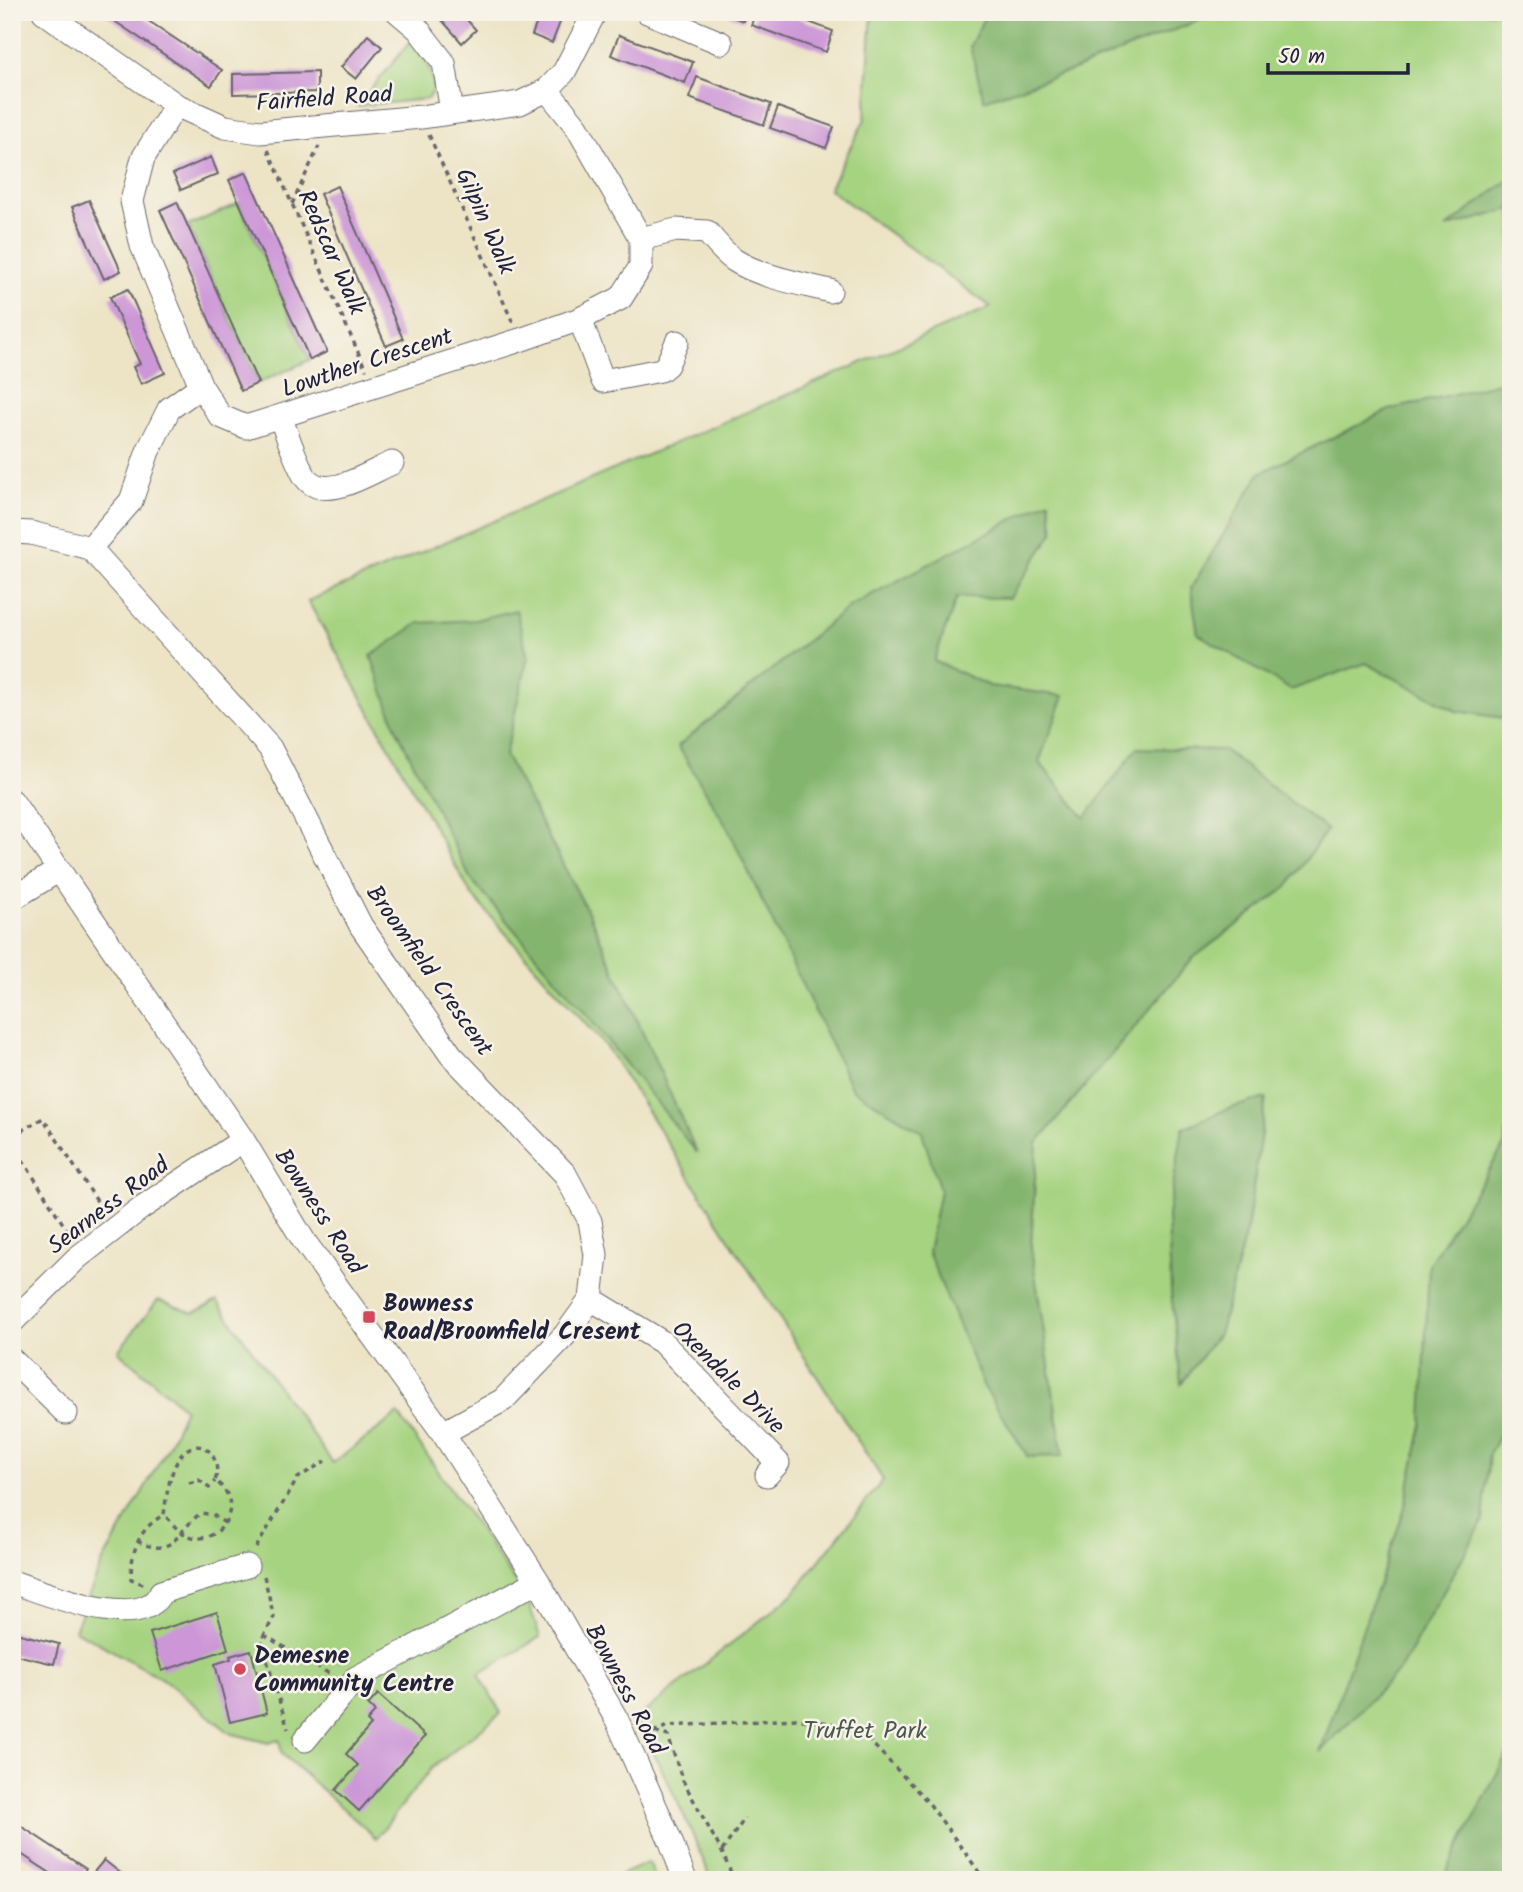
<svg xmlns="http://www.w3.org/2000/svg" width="1523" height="1892" font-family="Kalam,sans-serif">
	<rect width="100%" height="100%" fill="#f7f3e8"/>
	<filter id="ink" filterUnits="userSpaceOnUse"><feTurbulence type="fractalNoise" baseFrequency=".0143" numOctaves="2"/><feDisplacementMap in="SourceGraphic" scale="14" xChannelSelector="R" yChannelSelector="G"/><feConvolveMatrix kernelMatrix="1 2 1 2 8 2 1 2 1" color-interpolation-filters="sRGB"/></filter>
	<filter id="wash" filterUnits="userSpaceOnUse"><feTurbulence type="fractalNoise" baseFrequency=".00686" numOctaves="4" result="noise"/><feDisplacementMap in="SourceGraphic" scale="28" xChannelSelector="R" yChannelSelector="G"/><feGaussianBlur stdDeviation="1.57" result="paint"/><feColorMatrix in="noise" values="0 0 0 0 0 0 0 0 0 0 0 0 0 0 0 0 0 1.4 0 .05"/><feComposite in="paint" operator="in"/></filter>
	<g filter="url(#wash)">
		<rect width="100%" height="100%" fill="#ede4c6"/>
		<path fill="#a6d380" stroke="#647a5e" stroke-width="2" d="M872 12H1511V1880H711C690 1824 664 1772 636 1719L792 1595 883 1480 607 1048 471 894 308 601 991 307 829 189 865 119Z
			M410 42C425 55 432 70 434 90L427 99 357 106Z
			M239 203 310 360 258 383 188 226Z
			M158 1300 194 1313 217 1301 333 1463 398 1414 527 1598 540 1637 479 1674 501 1713 431 1769 376 1838 282 1754 279 1740 268 1743 230 1733 163 1679 75 1630 102 1563 168 1447 185 1409 118 1351Z
			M649 1862 656 1880H609Z"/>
		<path fill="#84b56e" stroke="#536c54" stroke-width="2" d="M987 12H1220L1071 71 984 100 970 46Z
			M1511 178V209L1446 228Z
			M1511 380V719L1456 711 1366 663 1291 690 1198 634 1191 588 1260 473 1389 410Z
			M1049 500 1054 531 1010 598 957 597 934 661 990 686 1064 696 1039 762 1085 818 1137 748 1224 750 1327 830 1287 887 1192 959 1037 1143 1031 1248 1063 1456 1028 1457 983 1385 928 1252 940 1190 922 1132 852 1089 728 829 678 746 850 606Z
			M516 610 528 657 505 755 590 916 697 1153 586 1014 470 878 396 728 371 656 419 623 475 620Z
			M1266 1098 1248 1224 1220 1331 1181 1384 1171 1291 1168 1215 1183 1128 1227 1109Z
			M1511 1111V1413L1489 1454 1483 1521 1401 1668 1320 1752 1404 1511 1422 1424 1429 1264 1504 1146Z
			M1511 1746V1880H1443V1879Z"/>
		<g id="blocks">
			<path fill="#cc96d7" d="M109 12H135L222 70 211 86 107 16Z
				M435 12H460L476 30 462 43Z
				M541 12H564L552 43 532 35Z
				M721 12H746L743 21Z
				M756 12H782L833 31 826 52 751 25Z
				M368 35 382 47 356 79 341 67Z
				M619 35 693 62 685 83 611 55Z
				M317 72V92L233 94V74Z
				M697 77 771 104 764 125 689 98Z
				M778 107 834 127 826 148 770 128Z
				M211 157 218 174 181 190 173 174Z
				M246 172 327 352 310 360 229 180Z
				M337 186 403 339 386 346 320 194Z
				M89 200 121 271 104 279 72 207Z
				M177 202 258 383 241 391 160 210Z
				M128 289 165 373 141 384 133 367 140 364 110 297Z
				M217 1612 228 1649 162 1671 150 1633Z
				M12 1632 59 1644 54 1664 12 1654Z
				M251 1650 267 1713 230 1722 215 1664 231 1659 230 1656Z
				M378 1694 425 1736 359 1811 336 1790 358 1765 346 1754 371 1725 367 1721 375 1712 368 1705Z
				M18 1824 86 1869 79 1880H61L12 1848V1833Z
				M104 1860 129 1880H87Z"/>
		</g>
	</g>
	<g filter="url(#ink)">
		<use href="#blocks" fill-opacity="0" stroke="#69666c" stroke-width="2"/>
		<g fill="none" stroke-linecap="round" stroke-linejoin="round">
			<g stroke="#69666c" stroke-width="25">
				<path id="minor" d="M44 12 176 105 225 127 260 132 421 117 520 103 547 90 564 72 595 12
					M398 12 418 29 444 63 452 112
					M647 12 721 43
					M176 105 143 158 132 201 142 246 201 386 220 416 246 427 520 340 580 319 621 298 641 266V239L577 127 547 90
					M641 239 676 230 707 232C715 242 723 252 734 260 758 276 802 284 830 291
					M580 319 603 381 661 370 667 365 677 342
					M280 417C286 431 298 468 306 478 325 503 370 472 392 463
					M12 532 31 533 90 548 270 748 361 926 451 1055 565 1174 590 1221 596 1255 591 1299 565 1335 503 1400 443 1433
					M90 548 131 501 148 451 169 409 201 386
					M12 801 243 1140 304 1241 443 1433 538 1581 617 1720 671 1842 685 1880
					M12 899 59 870
					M591 1299 662 1342 778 1463 767 1475
					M12 1322 77 1258 141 1208 243 1140
					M12 1360 66 1413
					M12 1582C44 1592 143 1635 161 1592L247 1566
					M305 1740 356 1678 538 1581"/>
			</g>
			<path stroke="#69666c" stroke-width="3.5" stroke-dasharray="5 5" stroke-linecap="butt" d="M429 135 513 323
				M268 150 366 370
				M292 204 319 146
				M12 1136 43 1118 104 1212
				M12 1143 72 1238
				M189 1483 199 1480 209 1488 215 1481
				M137 1541C174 1560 176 1531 201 1513L213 1515 225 1523
				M256 1548 298 1478 325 1461
				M264 1576 274 1617 261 1641 288 1729
				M143 1584 131 1579C131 1553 138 1528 164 1515 166 1497 171 1459 188 1449 207 1438 222 1462 215 1481 249 1503 218 1552 185 1534 176 1530 171 1521 164 1515
				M264 1635 333 1676
				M653 1732 668 1726 796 1719 830 1723 863 1734 928 1802 985 1880
				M655 1732 668 1736 682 1779 722 1852 734 1880
				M722 1851 745 1818"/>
			<use href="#minor" stroke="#fff" stroke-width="23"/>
		</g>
	</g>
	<g fill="#d1495b" stroke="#f7f3e8" stroke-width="2.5">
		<rect x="362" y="1310" width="14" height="14" rx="3.5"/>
		<circle cx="240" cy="1669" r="7"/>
	</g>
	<g text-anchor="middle" stroke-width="5" stroke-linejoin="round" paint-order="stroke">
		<g font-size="24" fill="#22223b" stroke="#f7f3e8">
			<text transform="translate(324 98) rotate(-4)" y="8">Fairfield Road</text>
			<text transform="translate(486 221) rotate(66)" y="8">Gilpin Walk</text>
			<text transform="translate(332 252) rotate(66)" y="8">Redscar Walk</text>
			<text transform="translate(367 362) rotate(-18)" y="8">Lowther Crescent</text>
			<text transform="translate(430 970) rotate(55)" y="8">Broomfield Crescent</text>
			<text transform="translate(108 1205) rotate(-37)" y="8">Searness Road</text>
			<text transform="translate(320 1211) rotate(57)" y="8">Bowness Road</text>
			<text transform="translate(729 1377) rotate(45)" y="8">Oxendale Drive</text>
			<text transform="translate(626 1689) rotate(62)" y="8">Bowness Road</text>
		</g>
		<g font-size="24" font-weight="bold" fill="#22223b" stroke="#f7f3e8" text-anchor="start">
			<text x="383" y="1311">Bowness<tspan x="383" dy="28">Road/Broomfield Cresent</tspan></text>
			<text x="254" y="1663">Demesne<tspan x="254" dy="28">Community Centre</tspan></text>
		</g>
		<g font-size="24" fill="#4a5750" stroke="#f7f3e8">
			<text x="865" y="1738">Truffet Park</text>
		</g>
	</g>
	<rect width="1523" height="1892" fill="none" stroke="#f7f3e8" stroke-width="42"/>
	<path d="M1268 63v10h140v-10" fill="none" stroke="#22223b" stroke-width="3.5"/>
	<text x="1278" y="63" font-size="21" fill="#22223b" stroke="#f7f3e8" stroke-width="5" paint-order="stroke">50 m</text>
</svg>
